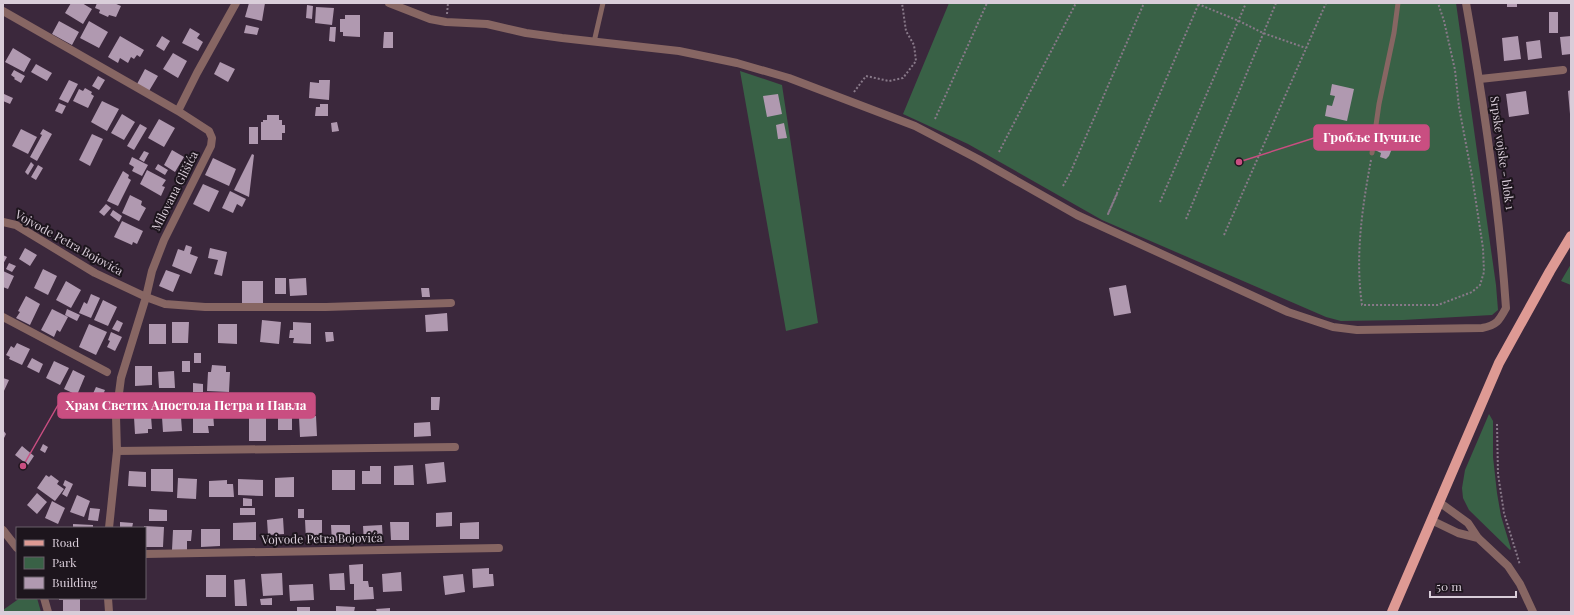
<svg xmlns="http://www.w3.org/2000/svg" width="1574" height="615" font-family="'Playfair Display',serif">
	<rect width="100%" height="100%" fill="#3b283c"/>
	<path fill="#396146" d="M949 3H1456L1496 285 1498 310 1492 315 1403 320 1341 321 1326 317 1102 220 968 144 903 114Z
		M740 71 782 85 818 323 786 331Z
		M1571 264V285L1561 281Z
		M1489 414 1493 421V457L1497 493 1501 516 1511 549 1510 550 1469 510 1463 498 1462 488 1465 470Z
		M20 598H37L41 612H3V610Z"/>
	<path fill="#b099b0" d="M71 3H82L92 9 83 24 65 13Z
		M97 3H114L121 6 116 17 109 15 108 17 99 13 100 10 95 8Z
		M249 3H265L262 21 245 17Z
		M1507 3H1517V7H1507Z
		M307 5 313 6 312 19 306 18Z
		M316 7 334 8 332 25 315 23Z
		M1549 12H1558V33H1549Z
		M345 15H360V37L343 36V32H340V19H345Z
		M59 21 79 32 72 45 52 34Z
		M89 21 108 32 99 48 80 38Z
		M246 25 259 28 257 35 244 33Z
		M330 27H336L335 42 329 41Z
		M190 28 200 34 197 38 203 42 198 51 182 43Z
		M384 32H393V48H383Z
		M120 36 144 50 140 57 137 55 134 59 131 57 128 63 120 58 118 63 108 57Z
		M162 36 170 41 164 51 156 46Z
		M1518 36 1521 59 1504 61 1502 38Z
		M1571 36V54L1562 55 1560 37Z
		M1540 40 1542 58 1528 60 1526 42Z
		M13 48 31 59 24 72 5 62Z
		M173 53 187 61 178 78 163 69Z
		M220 62 235 69 228 82 214 74Z
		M36 64 52 73 47 81 31 72Z
		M145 69 158 76 149 91 137 84Z
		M14 70 25 76 21 83 14 79 15 78 11 75Z
		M98 76 105 80 99 90 92 86Z
		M69 80 78 84 68 103 59 99Z
		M319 80H330L329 100 309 98 310 82 319 83Z
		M1332 84 1354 89 1347 121 1325 116 1327 105 1332 106 1335 96 1330 95Z
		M85 88 92 92 91 94 94 96 88 108 73 101 79 89 83 91Z
		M1571 90V114H1570L1568 91Z
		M1526 91 1529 114 1509 117 1506 94Z
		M4 94 13 98 10 104 3 101Z
		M778 94 782 114 767 117 763 96Z
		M102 101 119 109 107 131 91 122Z
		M59 103 66 106 62 114 55 111Z
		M320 104H328V116H315L316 107H320Z
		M122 114 135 122 124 140 111 133Z
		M267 115H279V120H282V125H285V133H282V140H261V122H263V120H267Z
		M159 119 175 128 164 147 148 138Z
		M337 122 339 131 332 132 331 123Z
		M784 123 787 138 778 139 776 125Z
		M140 124 147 128 134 150 127 146Z
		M249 127H258V144H249Z
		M21 129 37 137 28 154 12 146Z
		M43 129 52 134 37 161 30 157 42 135 40 134Z
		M1387 129 1394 132 1393 134 1397 136 1389 156 1386 159 1380 157 1381 153 1375 150 1382 130 1386 132Z
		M92 134 103 139 90 166 79 160Z
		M172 150 184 157 175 172 164 165Z
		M144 151 149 153 144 162 139 159Z
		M252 154 254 155 249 197 234 190Z
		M132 157 148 165 142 176 132 171 134 167 129 164Z
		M213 158 236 169 229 186 205 175Z
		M31 162 34 165 28 175 25 172Z
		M158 164 168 170 165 175 155 169Z
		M38 165 43 168 36 180 31 177Z
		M147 170 166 180 162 186 165 187 161 196 140 184Z
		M123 171 129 175 128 178 131 180 118 206 107 201Z
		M203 184 219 191 209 212 193 204Z
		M230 191 246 199 242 207 237 204 233 213 222 208Z
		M130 195 142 201 141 205 146 208 139 221 122 213Z
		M106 204 111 208 104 216 99 212Z
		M113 210 122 216 119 222 110 215Z
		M122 221 143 231 137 244 133 242 132 245 114 237Z
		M186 245 192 247 190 254 198 257 191 274 172 266 178 249 184 251Z
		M25 248 37 255 30 266 19 259Z
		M210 248 227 252 222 276 214 274 218 260 208 258Z
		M3 255 7 257 3 264Z
		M9 263 16 266 12 272 6 269Z
		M43 269 57 276 48 295 34 288Z
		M166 270 180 275 173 292 159 286Z
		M3 271 14 276 8 289 3 287Z
		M275 278H286V294H275Z
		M306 278 307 295 290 296 289 279Z
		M66 281 81 290 71 308 56 300Z
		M242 281H263V303H242Z
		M1126 285 1131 313 1114 316 1109 288Z
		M421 288H429L430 297H422Z
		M91 294 100 298 91 318 79 313 84 302 87 304Z
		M26 296 40 304 30 325 16 318 20 312 18 311Z
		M103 300 117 307 108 326 94 320Z
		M52 309 68 317 60 332 57 330 54 337 41 330Z
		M67 309 80 315 77 321 65 315Z
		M447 313 448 331 426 332 425 315Z
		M117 320 123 323 119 332 112 329Z
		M262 320 281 322 279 344 260 342Z
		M172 322H189L188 343H172Z
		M293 322 311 323V344L293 343 294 338H289L290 330H293Z
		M89 324 107 332 96 355 79 347Z
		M149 324H166V344H149Z
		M218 324H237V344L218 343Z
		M111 332 122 337 115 351 107 347 110 341 108 340Z
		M325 332H333L334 341 326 342Z
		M17 343 30 349 22 365 9 359 10 357 6 355 11 346 14 348Z
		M194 353H201V363H194Z
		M32 358 43 364 39 373 27 367Z
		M54 361 69 368 60 385 46 378Z
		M182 361H190V372H182Z
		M212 365 226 366V372H230L229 392 207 391 208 372H211Z
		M135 366H152V385L135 386Z
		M73 370 85 376 77 395 64 389Z
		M174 371 175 388H159L158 372Z
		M3 378 9 380 3 393Z
		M193 383 203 384V392H193Z
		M96 387 105 390 101 399 104 400 102 405 91 398Z
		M431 397H440L439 410H431Z
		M193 413H213L214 426H208L209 433H193Z
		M278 413H292V430H278Z
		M249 415H266V441H249Z
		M151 416 152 429H148V433L135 434 134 417Z
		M316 416 317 436 300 437 299 417Z
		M162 417H181L182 431 163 432Z
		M430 422 431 436 414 437V423Z
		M3 430 6 434 3 440Z
		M43 444 48 447 45 453 40 450Z
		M22 446 34 456 28 465 15 455Z
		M444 462 446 482 427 484 425 464Z
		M413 465 414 485H394V466Z
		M370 466H381V484H362V471H370Z
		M151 469H173V492L151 491Z
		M332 470H355V490H332Z
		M129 471 146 472V487L128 486Z
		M46 475 49 477 51 475 59 481 57 484 64 489 55 501 37 488Z
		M294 477V497H275V478Z
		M178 478 197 479 196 499 177 498Z
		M238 479 263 480V496L238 495Z
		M65 480 73 484 67 497 62 494 66 487 63 485Z
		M227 480V484H233L234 497H209V481Z
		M37 493 47 502 37 514 27 505Z
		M77 495 90 501 84 517 70 512Z
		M243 498 252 499V506H243Z
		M52 501 65 508 58 524 45 518Z
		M90 508 100 509 98 521 88 520Z
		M240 508H255V515H240Z
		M149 509 167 510V521H149Z
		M298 509H304V518H298Z
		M452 512V526L436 527V513Z
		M283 518 284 534 268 535 267 520Z
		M305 520H322V539L306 540Z
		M120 522 133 523 132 528H120Z
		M256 522V540H233V523Z
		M390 522H409V540H391Z
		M479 522V539H460V523Z
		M73 524 93 525V528H73Z
		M331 525H350V543L332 544Z
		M382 525 383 542 364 543 363 526Z
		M144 526 164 527 163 547H145Z
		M201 529H220V546L201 547Z
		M173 530H192L191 541H187V550H172Z
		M363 564V581H368L369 587H373L374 599 354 600V584H350L349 565Z
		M489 568V574H493L494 586 473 588 472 569Z
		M401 572 402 591 383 592 382 574Z
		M282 573 283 595 263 596 261 574Z
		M344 573 345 590H330L329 574Z
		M463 574 465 592 445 595 443 576Z
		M206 575H226V597H206Z
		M245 579 247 606H235L234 580Z
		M313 584 314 600 290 601 289 585Z
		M59 598H80V612H63V600H59Z
		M272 598V605H261L260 599Z
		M336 606 355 607 354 612H336Z
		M297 607H310V612H297Z
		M390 608V612H377L376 609Z"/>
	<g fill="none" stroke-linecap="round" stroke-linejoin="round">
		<path stroke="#887989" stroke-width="2" stroke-dasharray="2 2" stroke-linecap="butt" d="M1198 4 1239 21 1263 33 1306 48
			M447 14 448 3
			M854 92 866 76 889 81 903 78 916 61 914 45 906 31 902 3
			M935 119 987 3
			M999 152 1076 3
			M1371 160C1362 208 1355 257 1362 305H1438L1472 292 1480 285 1484 272 1483 248 1472 176 1459 107 1455 70 1444 21 1438 3
			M1063 186 1071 171 1144 3
			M1117 194 1108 214 1199 3
			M1160 202 1246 3
			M1186 219 1276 3
			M1224 235 1326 3
			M1497 424 1498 474 1504 513 1520 565"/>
		<path stroke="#876663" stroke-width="5" d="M594 42 603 3
			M1372 153 1379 104 1394 33 1398 3"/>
		<path stroke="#876663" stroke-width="8" d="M389 3 430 19 446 22 487 24 526 33 562 38 679 51 737 63 789 78 915 126 978 159 1077 215 1288 312 1333 327 1357 330 1482 328C1497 325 1499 321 1506 308 1499 205 1484 104 1466 3
			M3 11 178 111
			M1480 79 1563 70
			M3 222 16 225 95 273 146 297 165 304 205 307H326L451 303
			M3 317 107 372
			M117 451 455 447
			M1439 502 1468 523 1478 538 1508 566 1520 584 1533 612
			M1431 520 1458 533 1478 538
			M109 528 117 451 116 416 121 378 146 297 152 271 164 240 211 146 212 138 209 131 178 111 197 73 236 3
			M145 554 499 548
			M108 598 109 612"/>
		<path stroke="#876663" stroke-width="8" d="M3 530 17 548
			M44 598 48 612"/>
		<path stroke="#de9a94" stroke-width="10" d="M1392 612 1499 363 1550 271 1571 236"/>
	</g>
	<g text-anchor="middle" stroke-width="4" stroke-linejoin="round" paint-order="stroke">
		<g font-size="12" fill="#d9cdd9" stroke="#1d151d">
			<text transform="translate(1502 153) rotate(82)" y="4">Srpske vojske - blok 1</text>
			<text transform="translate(175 191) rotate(-63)" y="4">Milovana Glišića</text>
			<text transform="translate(69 243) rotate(29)" y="4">Vojvode Petra Bojovića</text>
			<text transform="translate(322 539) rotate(-1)" y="4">Vojvode Petra Bojovića</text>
		</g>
	</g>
	<path fill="none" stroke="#c94e81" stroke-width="1.5" d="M1239 162L1314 138M23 466L58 405"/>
	<g fill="#c94e81" stroke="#1d151d" stroke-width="1.5">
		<circle cx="1239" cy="162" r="4"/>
		<circle cx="23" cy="466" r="4"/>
	</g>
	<g fill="#c94e81" stroke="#c94e81" stroke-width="1.5">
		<rect x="1314" y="125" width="115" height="25" rx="4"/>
		<rect x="58" y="393" width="257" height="25" rx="4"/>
	</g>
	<g font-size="13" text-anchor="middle" font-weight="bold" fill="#fff">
		<text x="1372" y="142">Гробље Пучиле</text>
		<text x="186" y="410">Храм Светих Апостола Петра и Павла</text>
	</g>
	<rect width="1574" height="615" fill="none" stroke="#d9cdd9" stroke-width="8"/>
	<rect x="16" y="527" width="130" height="72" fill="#1d151d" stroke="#685f68"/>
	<rect x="24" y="540" width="20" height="6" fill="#de9a94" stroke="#685f68"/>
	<text x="52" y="547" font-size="12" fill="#d9cdd9">Road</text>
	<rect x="24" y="557" width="20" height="12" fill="#396146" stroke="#685f68"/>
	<text x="52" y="567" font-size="12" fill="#d9cdd9">Park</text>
	<rect x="24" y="577" width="20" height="12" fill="#b099b0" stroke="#685f68"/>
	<text x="52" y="587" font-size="12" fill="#d9cdd9">Building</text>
	<path d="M1430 591v6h86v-6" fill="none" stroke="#d9cdd9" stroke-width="2"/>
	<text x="1436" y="591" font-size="12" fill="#d9cdd9" stroke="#1d151d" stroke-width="3" paint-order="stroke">50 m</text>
</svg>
